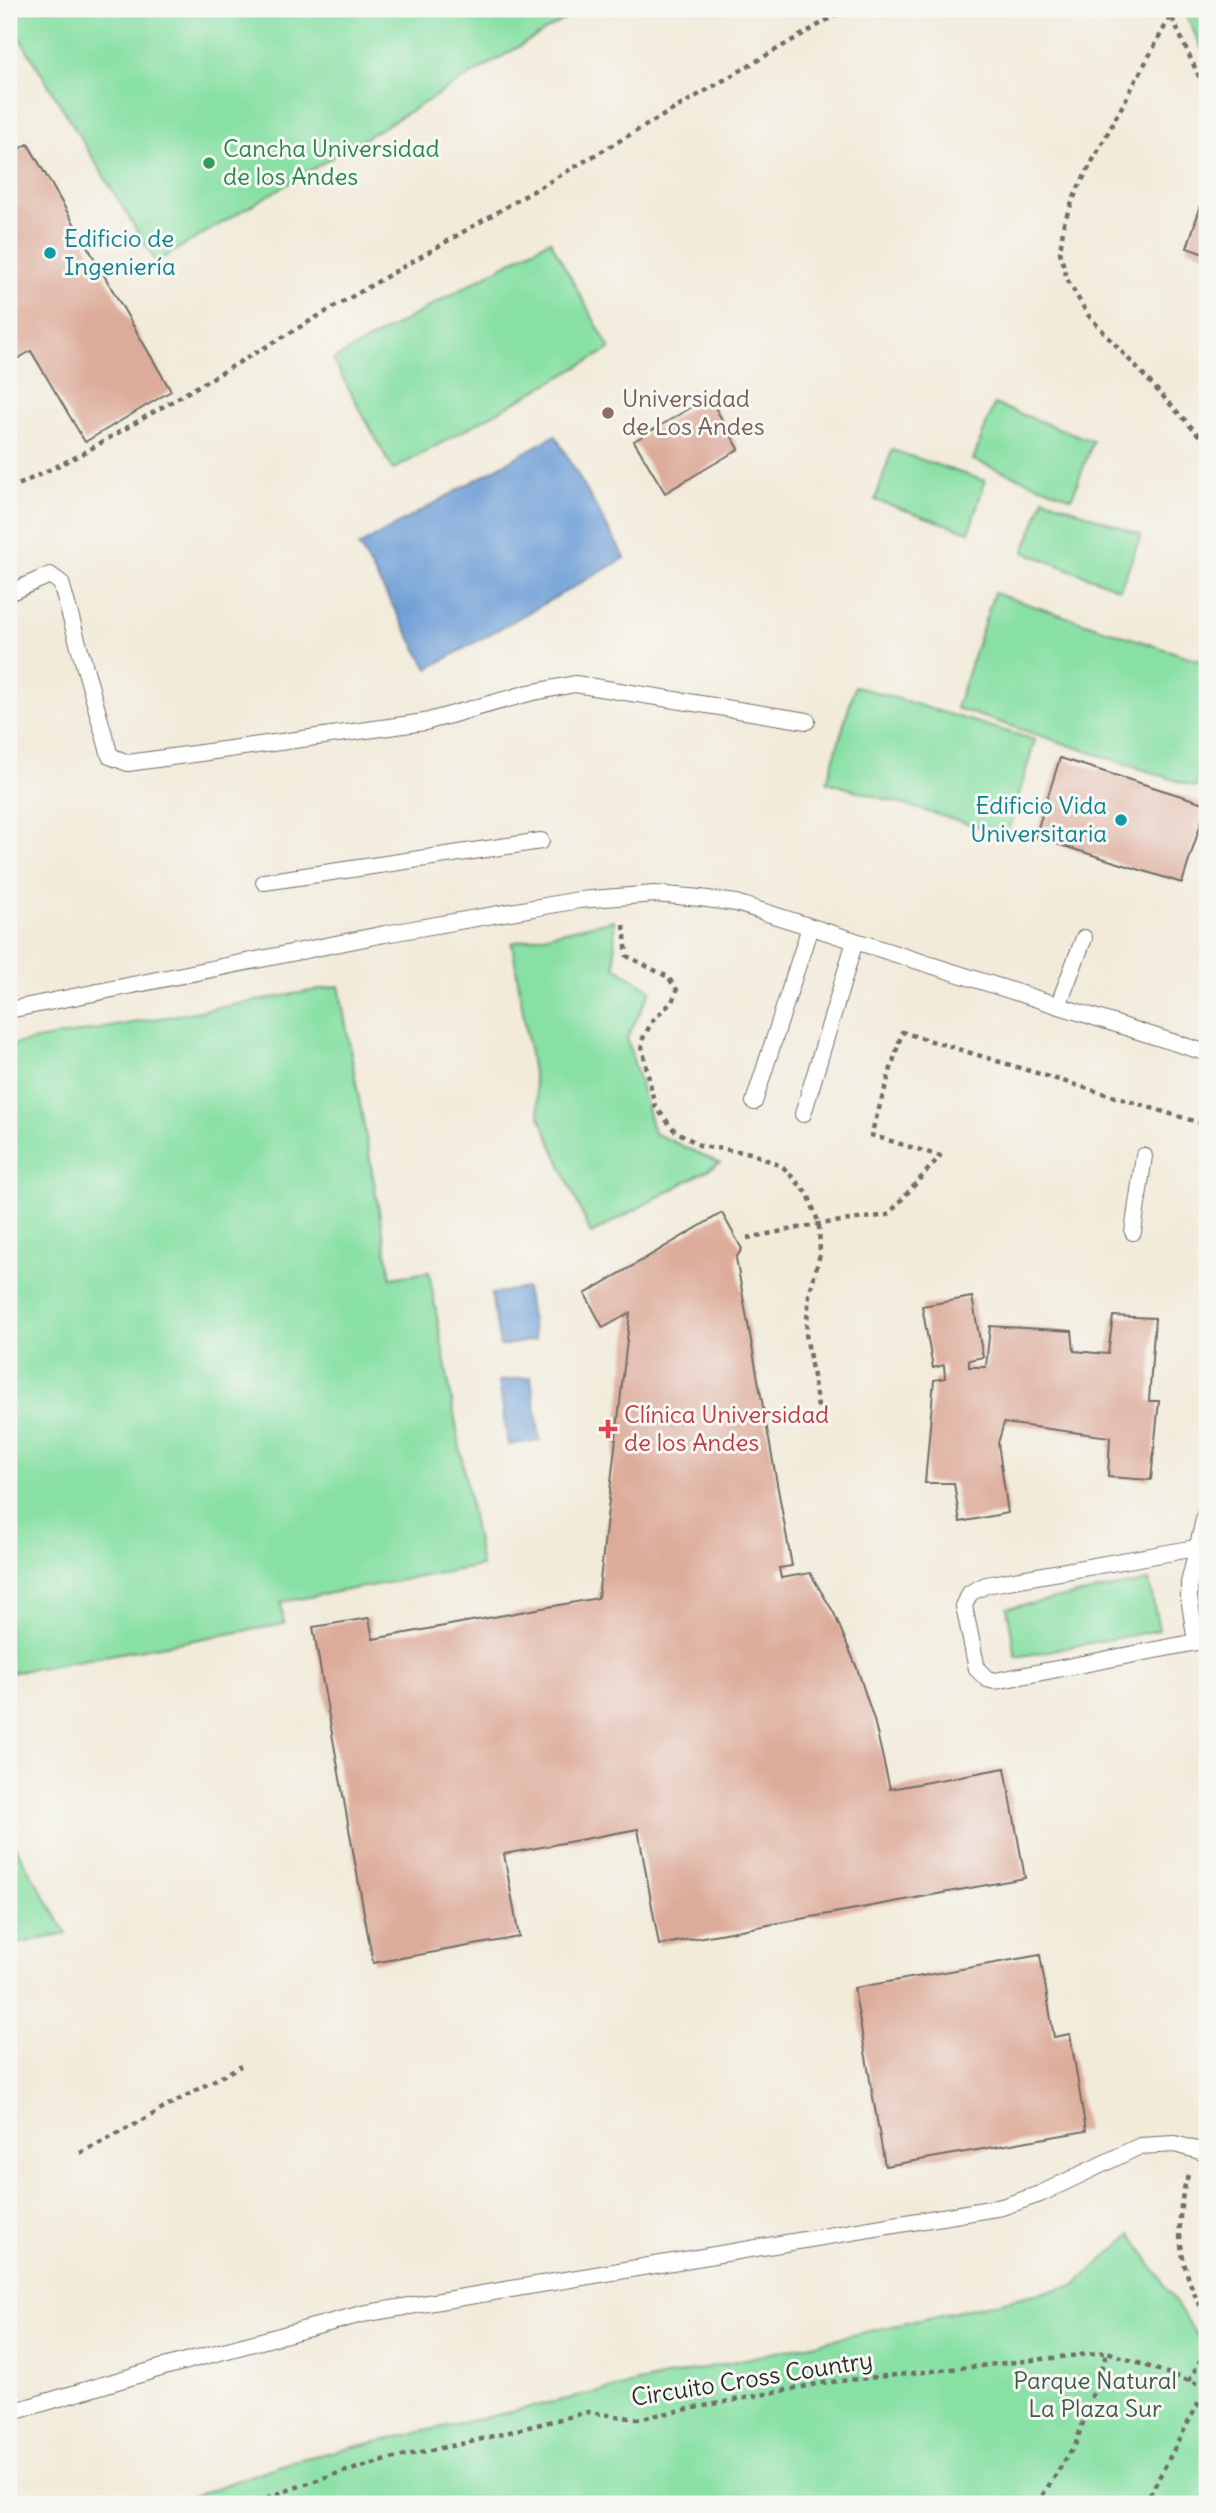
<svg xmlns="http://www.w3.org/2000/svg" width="1216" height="2513" font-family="Delius,sans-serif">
	<rect width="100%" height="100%" fill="#f6f6f2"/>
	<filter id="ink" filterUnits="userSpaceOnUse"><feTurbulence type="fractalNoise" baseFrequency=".0143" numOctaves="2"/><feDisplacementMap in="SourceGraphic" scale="14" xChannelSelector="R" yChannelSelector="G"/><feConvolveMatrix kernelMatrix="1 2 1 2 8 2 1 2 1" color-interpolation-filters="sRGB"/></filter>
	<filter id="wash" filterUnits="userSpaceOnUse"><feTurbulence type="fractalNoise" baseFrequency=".00686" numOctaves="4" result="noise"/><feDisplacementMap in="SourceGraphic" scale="28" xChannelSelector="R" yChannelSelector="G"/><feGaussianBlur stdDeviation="1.57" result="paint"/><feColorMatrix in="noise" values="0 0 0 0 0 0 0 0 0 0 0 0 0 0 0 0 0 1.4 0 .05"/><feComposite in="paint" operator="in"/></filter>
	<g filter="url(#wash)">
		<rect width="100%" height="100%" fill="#f2ebda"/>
		<path fill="#88e0a4" stroke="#5a8668" stroke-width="2" d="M9 9H582L156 262 9 20Z
			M1183 9H1207V59Z
			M550 240 610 349 393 470 333 360Z
			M994 404 1093 441 1072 498 973 460Z
			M892 450 985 481 969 532 875 500Z
			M1044 498 1141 535 1120 589 1024 552Z
			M994 593 1207 663V751L1196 787 956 708Z
			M855 686 1035 740 1007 835 827 782Z
			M614 920 615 967 651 990 627 1038 654 1133 720 1163 591 1234 540 1117 512 943Z
			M339 986 391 1278 429 1272 481 1566 281 1602 284 1624 9 1673V1045Z
			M1149 1581 1159 1630 1016 1657 1007 1608Z
			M9 1836 67 1934 9 1945Z
			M1132 2234 1197 2336 1207 2342V2504H170L296 2460 1075 2285Z"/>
		<path fill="#6c9dd6" stroke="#4c6480" stroke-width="2" d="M555 435 625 558 428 669 359 546Z
			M526 1288 535 1340 500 1346 491 1294Z
			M531 1377 540 1441 508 1445 499 1381Z"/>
		<g id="blocks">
			<path fill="#ddab9a" d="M28 144 171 391 85 442 31 351 12 362 9 357V155Z
				M1201 205 1207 208V255L1187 248Z
				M709 397 739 449 665 493 634 441Z
				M1060 758 1207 804 1182 883 1035 837Z
				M722 1213 742 1249 736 1258 792 1566 779 1568 781 1578 810 1573 834 1613 857 1668 874 1720 890 1789 1005 1768 1025 1878 659 1945 638 1829 504 1854 519 1937 373 1963 313 1627 369 1618 373 1639 598 1598 630 1313 603 1328 585 1294Z
				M972 1297 983 1357 969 1360V1367H986L990 1326 1072 1331 1074 1351 1108 1354 1113 1316 1155 1318 1149 1401H1159L1151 1480 1108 1477 1110 1437 1004 1423 998 1443 1008 1513 960 1522 954 1483H925L934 1380 945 1378 944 1365 933 1368 922 1306Z
				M1040 1955 1054 2037 1070 2034 1086 2131 885 2166 854 1988Z"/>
		</g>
	</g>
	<g filter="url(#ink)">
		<use href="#blocks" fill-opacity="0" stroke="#716e68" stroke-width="2"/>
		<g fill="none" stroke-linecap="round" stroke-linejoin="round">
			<g stroke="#716e68" stroke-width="18">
				<path id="service" d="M9 593 50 575 61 583 110 756 128 763 425 722 529 693 575 684 807 721
					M264 882 541 841
					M1058 1006 1084 938
					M9 1010 385 934 579 900 655 894 700 898 736 903 1207 1053
					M754 1102 810 927
					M803 1114 855 941
					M1133 1232 1144 1156
					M1207 1546 986 1585 970 1593 964 1606 977 1669 987 1679 995 1681 1207 1640
					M1196 1642 1189 1597V1583L1207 1507
					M9 2413 164 2367 362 2314 1002 2207 1040 2194 1140 2146 1175 2144 1207 2153"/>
			</g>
			<path stroke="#716e68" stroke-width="4.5" stroke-dasharray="5 5" stroke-linecap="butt" d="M1168 9 1207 94
				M1170 17 1078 188 1064 222 1060 252 1067 279 1088 315 1207 444
				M10 489 80 455 846 9
				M624 925 627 956 668 977 677 990 672 1002 653 1020 641 1042 655 1106 674 1130 701 1146 751 1153 783 1167 808 1194 819 1224 820 1254 809 1295 806 1334 819 1413
				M747 1238 819 1224 888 1215 940 1156 871 1135 902 1032 1207 1125
				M1202 2123 1207 2100
				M80 2153C135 2126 187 2094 241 2066
				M1188 2175C1172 2223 1180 2274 1207 2317
				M1189 2381 1207 2348
				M248 2504 332 2475 402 2456 470 2442 588 2412 637 2419 822 2383 1107 2352
				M1037 2504 1076 2443 1107 2352 1207 2387
				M1145 2504 1207 2387"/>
			<use href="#service" stroke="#fff" stroke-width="16"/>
		</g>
	</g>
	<circle fill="#2e9e5b" stroke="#f6f6f2" stroke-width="2.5" cx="209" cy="163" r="7"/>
	<g fill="#0f9aa8" stroke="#f6f6f2" stroke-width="2.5">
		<circle cx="50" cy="253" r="7"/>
		<circle cx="1121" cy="820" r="7"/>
	</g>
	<circle fill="#8d6e63" stroke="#f6f6f2" stroke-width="2.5" cx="608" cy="413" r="7"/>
	<path fill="#e0444e" stroke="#f6f6f2" stroke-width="2.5" d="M604.5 1418.5h7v7h7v7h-7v7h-7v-7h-7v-7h7z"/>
	<g text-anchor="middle" stroke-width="6" stroke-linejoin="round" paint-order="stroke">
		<g font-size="24" fill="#27864d" stroke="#f6f6f2" text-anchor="start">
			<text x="223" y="157">Cancha Universidad<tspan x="223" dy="28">de los Andes</tspan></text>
		</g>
		<g font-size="24" fill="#0d838f" stroke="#f6f6f2" text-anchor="start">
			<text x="64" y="247">Edificio de<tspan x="64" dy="28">Ingeniería</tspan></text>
			<text x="1107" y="814" text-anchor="end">Edificio Vida<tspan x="1107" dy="28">Universitaria</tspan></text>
		</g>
		<g font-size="24" fill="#785e54" stroke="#f6f6f2" text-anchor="start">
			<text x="622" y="407">Universidad<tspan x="622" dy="28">de Los Andes</tspan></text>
		</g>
		<g font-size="24" fill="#be3a42" stroke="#f6f6f2" text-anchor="start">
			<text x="624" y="1423">Clínica Universidad<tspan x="624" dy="28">de los Andes</tspan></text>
		</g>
		<g font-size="24" fill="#2b2b2b" stroke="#f6f6f2">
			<text transform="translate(752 2379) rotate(-9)" y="8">Circuito Cross Country</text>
		</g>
		<g font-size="24" fill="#425849" stroke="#f6f6f2">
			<text x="1095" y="2389">Parque Natural<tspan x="1095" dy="28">La Plaza Sur</tspan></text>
		</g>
	</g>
	<rect width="1216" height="2513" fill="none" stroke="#f6f6f2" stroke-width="35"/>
</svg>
